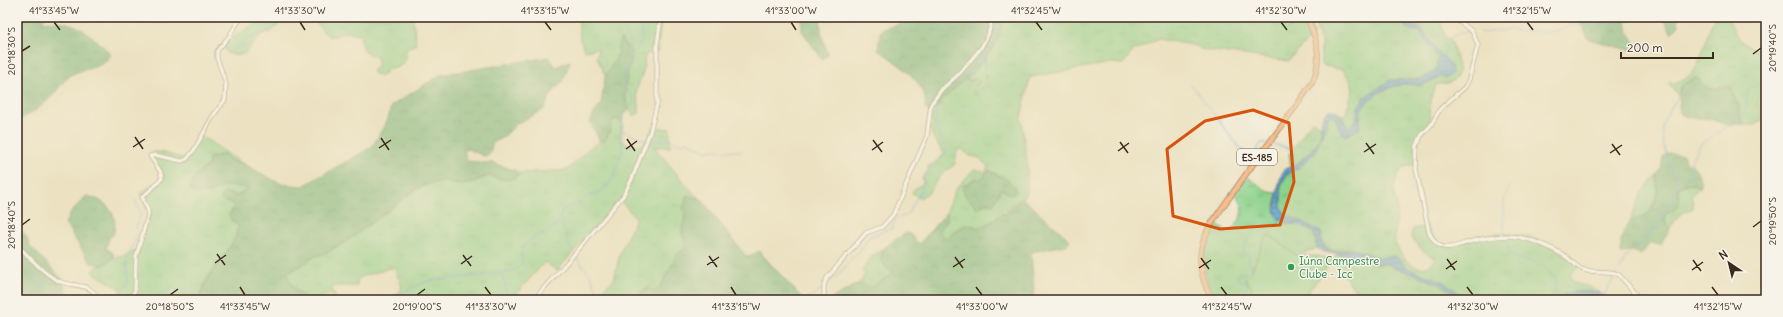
<svg xmlns="http://www.w3.org/2000/svg" width="1783" height="317" font-family="Delius,sans-serif">
	<defs>
		<pattern id="grass-tufts" width="24" height="20" patternUnits="userSpaceOnUse"><rect width="24" height="20" fill="#8dd28c"/><path d="M3 7l-1-3M5 7V3M7 7l1-3M15 17l-1-3M17 17v-4M19 17l1-3" fill="none" stroke="#7bb478"/></pattern>
		<pattern id="forest-crowns" width="20" height="18" patternUnits="userSpaceOnUse"><rect width="20" height="18" fill="#72b478"/><path d="M2 6a3 3 0 1 1 6 0M12 15a3 3 0 1 1 6 0" fill="none" stroke="#5f9362"/></pattern>
		<pattern id="wetland-marsh" width="20" height="14" patternUnits="userSpaceOnUse"><rect width="20" height="14" fill="#8dd28c"/><path d="M1 5h8M5 5V1M11 12h8M15 12V8" fill="none" stroke="#7bb478"/></pattern>
		<pattern id="water-rules" width="6" height="5" patternUnits="userSpaceOnUse"><rect width="6" height="5" fill="#5da1d1"/><path d="M0 2.5h6" fill="none" stroke="#4e83a9"/></pattern>
	</defs>
	<rect width="100%" height="100%" fill="#f7f3e8"/>
	<filter id="ink" filterUnits="userSpaceOnUse"><feTurbulence type="fractalNoise" baseFrequency=".025" numOctaves="2"/><feDisplacementMap in="SourceGraphic" scale="8" xChannelSelector="R" yChannelSelector="G"/><feConvolveMatrix kernelMatrix="1 2 1 2 8 2 1 2 1" color-interpolation-filters="sRGB"/></filter>
	<filter id="wash" filterUnits="userSpaceOnUse"><feTurbulence type="fractalNoise" baseFrequency=".012" numOctaves="4" result="noise"/><feDisplacementMap in="SourceGraphic" scale="16" xChannelSelector="R" yChannelSelector="G"/><feGaussianBlur stdDeviation="0.9" result="paint"/><feColorMatrix in="noise" values="0 0 0 0 0 0 0 0 0 0 0 0 0 0 0 0 0 1.4 0 .05"/><feComposite in="paint" operator="in"/></filter>
	<g filter="url(#wash)">
		<rect width="100%" height="100%" fill="#ece2c2"/>
		<path fill="url(#grass-tufts)" stroke="#647e55" fill-rule="evenodd" d="M260 17H291L288 23H281L271 32 262 34 245 53 239 55 228 54 224 47 226 42 253 25Z
			M311 17H413L416 44 406 50V60L399 67 388 70 380 77 372 72 378 64 377 57 364 52 360 34 348 32 329 37Z
			M578 17H661L658 51 645 55 643 72 636 92 639 105V113L634 116C619 98 626 78 632 57L621 43 618 46C620 57 613 67 605 75L597 58 598 48 585 51 580 39Z
			M1003 17H1277L1288 30 1291 26 1294 19 1297 17H1307L1314 34 1288 61 1200 49 1197 46 1158 39 1133 51 1123 64 1111 63 1030 77 1021 118 1027 161V194L986 225 978 229 962 226 954 231 947 239 939 231 948 214 946 213 955 190 974 169 985 172 988 167 979 158 970 156 961 148 957 151 955 164 940 176 928 193 920 198 912 193C914 186 922 187 924 181L922 178 929 169 928 166 933 164 944 154 932 135 931 128 933 124 929 111 940 105 941 101 965 79 971 81 978 78 979 81 973 89H982L986 77C977 61 1001 38 1003 17ZM989 170 1002 177 1014 187 1012 195 1001 189 993 205 989 202 977 209 964 185 976 178 979 180Z
			M1313 17H1401L1407 29 1420 32 1438 58 1436 70 1422 79 1390 80 1365 97 1358 107 1357 121 1348 128 1340 113 1342 115 1346 114C1349 93 1361 92 1343 70L1321 65V41Z
			M1406 17H1439L1445 36 1452 41C1455 62 1470 84 1437 84 1428 96 1432 111 1429 123 1427 129 1421 133 1418 139 1416 146 1416 156 1416 164L1403 167C1395 177 1391 191 1397 204 1397 213 1394 234 1395 241 1399 259 1423 281 1436 258 1425 253 1416 247 1411 235L1413 229 1427 226C1439 253 1450 246 1472 239 1483 235 1497 233 1509 234 1536 235 1559 249 1580 266L1570 274 1573 283 1591 287 1601 293C1590 291 1563 289 1557 300H1469L1442 281 1422 274 1404 266 1392 256C1379 264 1363 249 1349 249 1338 249 1336 253 1325 248L1321 241 1322 234 1301 221 1286 216 1281 207V185L1287 174 1300 167 1315 152 1329 116 1333 115C1338 121 1338 131 1345 136 1362 128 1359 127 1361 109L1376 94 1392 87 1402 84 1422 85 1440 77H1448L1452 73 1451 66 1431 42 1423 30 1410 24Z
			M1714 17H1729C1730 29 1744 48 1757 50L1760 46 1759 35 1763 33 1756 19H1766V94L1758 101 1763 117 1762 120 1755 125 1743 124C1739 109 1737 96 1724 85L1714 89 1705 88 1699 79 1680 88 1678 95 1670 85 1669 81 1673 84C1698 79 1702 52 1709 31 1710 25 1714 23 1714 17Z
			M616 119 622 122 620 139C624 143 627 143 632 145 646 147 648 138 653 127L670 129V147H654L694 194 701 199 687 196 685 197 686 213 682 234 686 242 685 249C668 260 670 282 654 291L647 288 641 292 637 300H623L602 290 614 279 620 253 636 218 619 199 557 271 545 262 522 287 514 299 384 300C392 298 399 295 402 287L394 267 361 277 357 280V286H338L331 288 336 298 332 294 308 300C298 291 290 287 287 274L316 256 328 252 381 216 406 196 425 185 446 180 458 184H470L488 176 500 179 518 176 519 173 567 170C579 161 589 143 605 141L611 121Z
			M1312 121 1320 125C1321 130 1321 135 1319 140 1315 147 1298 164 1291 167L1289 154Z
			M201 136 242 163 231 161 225 154H220L196 175 191 187 193 192 200 194 204 192 211 193C220 183 236 186 248 188V190L237 196 231 194 224 202 231 203 234 206 230 213 231 220 239 227C237 234 235 241 231 247 221 265 203 280 199 300H117L121 289 92 272C98 264 108 265 113 257H124L131 251H136L149 214 140 193 158 181 163 175 159 167 150 154C158 147 175 159 186 158Z
			M1657 175C1658 196 1655 218 1630 221L1642 192Z
			M1247 177 1269 192 1277 193 1275 210 1278 218 1288 224H1298L1314 233 1317 248 1297 256 1269 235 1264 240 1251 273 1245 279 1252 288 1245 300H1215C1201 274 1200 249 1214 223L1230 234 1240 219 1243 206 1236 195V192Z
			M1684 184 1695 185 1701 187 1691 195 1694 203 1691 209 1683 212 1673 222 1670 228 1665 221V214L1678 206 1679 196 1677 190Z
			M883 249 881 260 888 270 894 268C891 277 875 290 865 287L861 282 865 274 862 271 871 257Z
			M1337 255 1365 258 1374 264H1388L1395 269 1403 270 1442 285 1462 300H1355L1359 296 1333 260Z"/>
		<path fill="url(#forest-crowns)" stroke="#566f4b" d="M17 17H45L42 22C72 17 92 34 111 55 100 70 87 67 73 74 62 80 58 91 49 99 41 107 31 114 21 119H17Z
			M801 17H820L821 32 828 55 822 59 802 31Z
			M912 17H937L944 22 957 23 972 17H1003C1000 55 965 78 941 101L940 105 929 111 925 108C929 82 897 64 878 49L880 32 882 30 905 22Z
			M1573 17H1638L1626 22 1628 32 1636 43 1633 50H1629L1589 39 1582 26Z
			M1659 17H1680L1678 19 1679 26 1671 33 1666 22Z
			M620 38 632 53C630 73 620 90 629 110L623 116 622 122 616 119 612 121 610 132 604 141H599L598 137 590 122 594 114 601 104 605 76 618 55V46L620 43Z
			M549 57 555 67 570 61 563 81 552 93 544 109 516 124 505 136 493 143 489 155 486 157 468 149 464 151 467 161 492 163 514 170 519 173 515 178 505 180 488 176 463 185 454 183 449 184 446 180 425 185 416 189 353 237 328 252 316 256 287 274 293 288 308 300H199C204 275 227 256 237 234L236 230 239 227 230 218 229 215 234 206 231 203 221 200V197L225 192 237 196 248 188C236 185 220 184 211 193L204 192 200 194 193 192 190 188 196 175 209 165V158L225 154 231 161 242 163 281 184 303 186 372 147 388 119 391 106 440 75Z
			M1694 78 1699 79 1705 88 1714 89 1729 86 1732 89 1733 96 1739 105V115L1743 124 1726 125 1711 119 1686 117 1678 112 1680 101 1678 95 1682 85Z
			M1668 153 1683 155 1686 162C1697 164 1700 178 1701 187 1692 183 1686 182 1678 188L1679 204 1675 209 1665 215V221L1670 228 1661 245 1650 243 1641 255C1635 251 1628 249 1621 254V240L1630 221 1646 216 1653 207 1657 196V175L1661 169 1663 157Z
			M989 170C997 177 1014 178 1016 192L1012 195 1001 189 993 205 989 202 977 209 965 195 962 187 977 178 979 180Z
			M86 196C106 199 120 214 113 235L109 238 106 248 113 253V258L102 265 91 263 65 224 70 213Z
			M687 196 701 199 745 255 750 257 759 251 801 297 797 300H637L641 292 648 288 654 291 660 288 677 254 685 248C688 241 683 240 682 233 681 224 688 216 683 208Z
			M1021 197 1070 240 1066 245 1031 252 1034 290 1032 300H947L928 298 919 300H829L861 282 865 287 871 288 892 273 893 269 888 270 881 260 883 249 905 233 910 234 919 244 946 213 948 219 939 231 947 239C956 230 965 220 978 228 988 224 1018 207 1021 197Z
			M17 230 22 231 27 238 30 246 63 280 69 300H17Z"/>
		<path fill="url(#wetland-marsh)" stroke="#647e55" d="M985 58 984 66 986 80 985 85 974 95 973 89 978 84 979 79 977 78 971 81 965 79 974 73Z"/>
		<path fill="#8dd28c" stroke="#647e55" d="M1269 235 1297 256H1317L1333 260 1302 300H1245L1252 288 1245 279 1251 273 1264 240Z"/>
		<path fill="url(#water-rules)" stroke="#4c6678" d="M1401 17H1406L1410 24 1423 30 1431 42 1451 66 1452 73 1448 77H1440L1422 85 1402 84 1380 91 1361 109 1359 129 1345 136C1338 132 1338 121 1333 115L1329 116 1315 152 1300 167 1287 174 1281 185V207L1286 216 1301 221 1321 232V241L1325 248 1334 252 1352 249 1382 258 1395 256 1401 260 1404 266 1422 274 1442 281 1469 300H1462L1442 285 1403 270 1395 269 1388 264H1374L1365 258 1323 252 1317 248 1314 233 1298 224 1285 223 1276 214C1275 206 1278 179 1283 172 1286 167 1291 168 1296 165 1301 161 1316 146 1319 139 1323 130 1317 105 1337 111L1348 128 1356 121 1358 107 1365 97 1390 80 1422 79 1436 70 1438 58 1420 32 1407 29Z
			M1591 291 1601 293 1608 300H1599L1592 296 1557 300 1565 293Z"/>
		<g fill="none" stroke-linecap="round" stroke-linejoin="round">
			<path stroke="#5da1d1" stroke-width="1" d="M618 17 630 41V49
				M1480 32 1484 33 1510 29 1521 32 1534 31 1547 33 1571 26 1612 23 1625 17
				M231 52 249 38 271 29 289 17
				M1443 56C1452 39 1447 33 1471 32
				M1191 84 1240 149 1252 155 1255 153 1261 143H1266
				M623 131 645 140
				M651 141 670 140 683 144 688 141 698 148 706 150 741 151
				M1272 144 1292 149 1295 164
				M1678 182C1669 163 1657 140 1665 118 1669 110 1676 102 1680 94
				M560 219 572 251
				M1505 233C1502 215 1502 201 1510 185
				M1761 233 1766 251
				M1506 238 1508 250 1512 257 1537 263 1546 269 1556 280 1555 290 1560 297
				M575 256 591 276 601 300
				M17 261C33 272 46 283 55 300
				M1620 270 1627 255 1653 231 1670 204 1679 183 1691 175V160L1701 144 1743 115 1747 105V92L1753 86
				M502 273 508 299
				M826 285 839 274 852 258 859 253 869 237 892 228 895 219 905 216 908 213 921 191 924 175 946 154V149L936 129V106L938 97 959 78 973 74 979 66 993 41 999 17
				M1604 295 1616 274
				M123 296 121 292 128 282 126 262 136 238 137 224 141 213 135 200
				M165 300 168 298 165 293 166 291 172 289 191 291 195 300
				M387 300 427 281 509 272 517 268 522 263V248L531 239 556 226 562 212 566 207 581 202 587 196 599 193 607 187 614 175 622 152 623 115 634 103C634 97 628 93 625 87 617 70 634 54 642 41L640 17
				M806 300 822 289
				M1238 300 1248 286 1246 282 1240 281 1237 277 1239 273H1246L1252 267 1248 261 1250 255 1243 253C1247 240 1251 226 1268 229L1271 225 1279 224 1277 216
				M1443 300V295L1448 289"/>
		</g>
	</g>
	<g filter="url(#ink)">
		<g fill="none" stroke-linecap="round" stroke-linejoin="round">
			<g stroke="#948670" stroke-width="5">
				<path id="minor" d="M1453 17 1472 31 1478 45 1469 79 1465 87 1440 109 1431 125 1421 136 1417 146 1416 169 1429 232C1440 257 1455 245 1473 241 1483 238 1494 237 1504 236 1524 236 1547 245 1565 256 1571 260 1577 268 1584 270 1595 273 1607 270 1618 274L1642 300
					M17 245C29 256 45 276 61 282 74 287 92 282 98 300
					M122 300 133 294 135 290 136 257 148 215V210L142 197 155 186 162 178 160 171 150 156 155 155 182 161 187 159 194 150 213 116 225 100 226 84 217 58V51L230 35 241 17
					M533 300 578 250 623 196 632 179 650 132 657 104V45L661 17
					M824 300V285L827 278 866 233 882 227 893 215 927 136 931 104 942 89 960 73 981 48 988 35 993 17"/>
			</g>
			<g stroke="#948670" stroke-width="6">
				<path id="major" d="M1212 300C1204 285 1198 268 1201 250 1205 229 1220 211 1232 194 1258 156 1287 121 1312 83 1323 59 1317 40 1307 17"/>
			</g>
			<use href="#minor" stroke="#fff" stroke-width="3.5"/>
			<use href="#major" stroke="#f9bc8a" stroke-width="4.5"/>
		</g>
	</g>
	<path d="M0 0H1783V317H0ZM1253 110 1289 123 1294 182 1280 225 1220 229 1173 216 1167 149 1205 121Z" fill="#ece2c2" fill-opacity=".55" fill-rule="evenodd"/>
	<path fill="none" stroke="#d7540e" stroke-width="3" stroke-linejoin="round" d="M1253 110 1289 123 1294 182 1280 225 1220 229 1173 216 1167 149 1205 121Z"/>
	<path fill="none" stroke="#3b2a1e" stroke-width="1.5" d="M54 22 60 30M300 22 305 30M545 22 551 30M791 22 796 30M1036 22 1042 30M1281 22 1287 30M1527 22 1533 30M22 51 30 46M1753 54 1761 48M135 137 143 149M381 138 389 150M627 139 635 151M873 140 882 152M1120 142 1128 153M1366 143 1374 154M1612 144 1620 155M133 147 145 139M379 148 391 140M626 149 637 141M872 150 883 142M1118 151 1129 143M1364 152 1376 144M1610 153 1622 145M22 225 30 219M1753 227 1761 221M217 254 225 265M463 255 471 266M709 256 717 267M955 257 963 268M1201 258 1209 269M1447 259 1455 270M1693 260 1701 271M215 263 226 255M461 264 472 256M707 265 719 257M953 267 965 259M1199 268 1211 260M1446 269 1457 261M1692 270 1703 262M240 287 245 295M485 287 491 295M731 287 736 295M976 287 982 295M1221 287 1227 295M1467 287 1473 295M1712 287 1718 295M170 295 178 289M417 295 425 289"/>
	<circle fill="#2e9e5b" stroke="#f7f3e8" stroke-width="1.5" cx="1291" cy="267" r="4"/>
	<g text-anchor="middle" stroke-width="3" stroke-linejoin="round" paint-order="stroke">
		<rect fill="#f7f3e8" stroke="#73665b" stroke-width="1" x="1237" y="149" width="40" height="16" rx="3"/>
		<g font-size="10" font-weight="bold" fill="#3b2a1e">
			<text x="1257" y="161">ES-185</text>
		</g>
		<g font-size="11" fill="#27864d" stroke="#f7f3e8" text-anchor="start">
			<text x="1299" y="265">Iúna Campestre<tspan x="1299" dy="13">Clube - Icc</tspan></text>
		</g>
	</g>
	<rect width="1783" height="317" fill="none" stroke="#f7f3e8" stroke-width="44"/>
	<g transform="translate(1729 263) rotate(325)" stroke="#f7f3e8" stroke-width="3" paint-order="stroke">
	<path d="M0-3L7 15L0 10L-7 15Z" fill="#3b2a1e"/>
	<text y="-6" font-size="11" font-weight="bold" text-anchor="middle" fill="#3b2a1e">N</text>
	</g>
	<path d="M1621 52v6h92v-6" fill="none" stroke="#3b2a1e" stroke-width="2"/>
	<text x="1627" y="52" font-size="12" fill="#3b2a1e" stroke="#f7f3e8" stroke-width="3" paint-order="stroke">200 m</text>
	<rect x="22" y="22" width="1739" height="273" fill="none" stroke="#3b2a1e" stroke-width="1.5"/>
	<g font-size="10" text-anchor="middle" fill="#3b2a1e">
		<text x="54" y="14">41°33'45"W</text>
		<text x="300" y="14">41°33'30"W</text>
		<text x="545" y="14">41°33'15"W</text>
		<text x="791" y="14">41°33'00"W</text>
		<text x="1036" y="14">41°32'45"W</text>
		<text x="1281" y="14">41°32'30"W</text>
		<text x="1527" y="14">41°32'15"W</text>
		<text transform="translate(1772 48) rotate(-90)" y="4">20°19'40"S</text>
		<text transform="translate(11 51) rotate(-90)" y="4">20°18'30"S</text>
		<text transform="translate(1772 221) rotate(-90)" y="4">20°19'50"S</text>
		<text transform="translate(11 225) rotate(-90)" y="4">20°18'40"S</text>
		<text x="170" y="310">20°18'50"S</text>
		<text x="245" y="310">41°33'45"W</text>
		<text x="417" y="310">20°19'00"S</text>
		<text x="491" y="310">41°33'30"W</text>
		<text x="736" y="310">41°33'15"W</text>
		<text x="982" y="310">41°33'00"W</text>
		<text x="1227" y="310">41°32'45"W</text>
		<text x="1473" y="310">41°32'30"W</text>
		<text x="1718" y="310">41°32'15"W</text>
	</g>
</svg>
